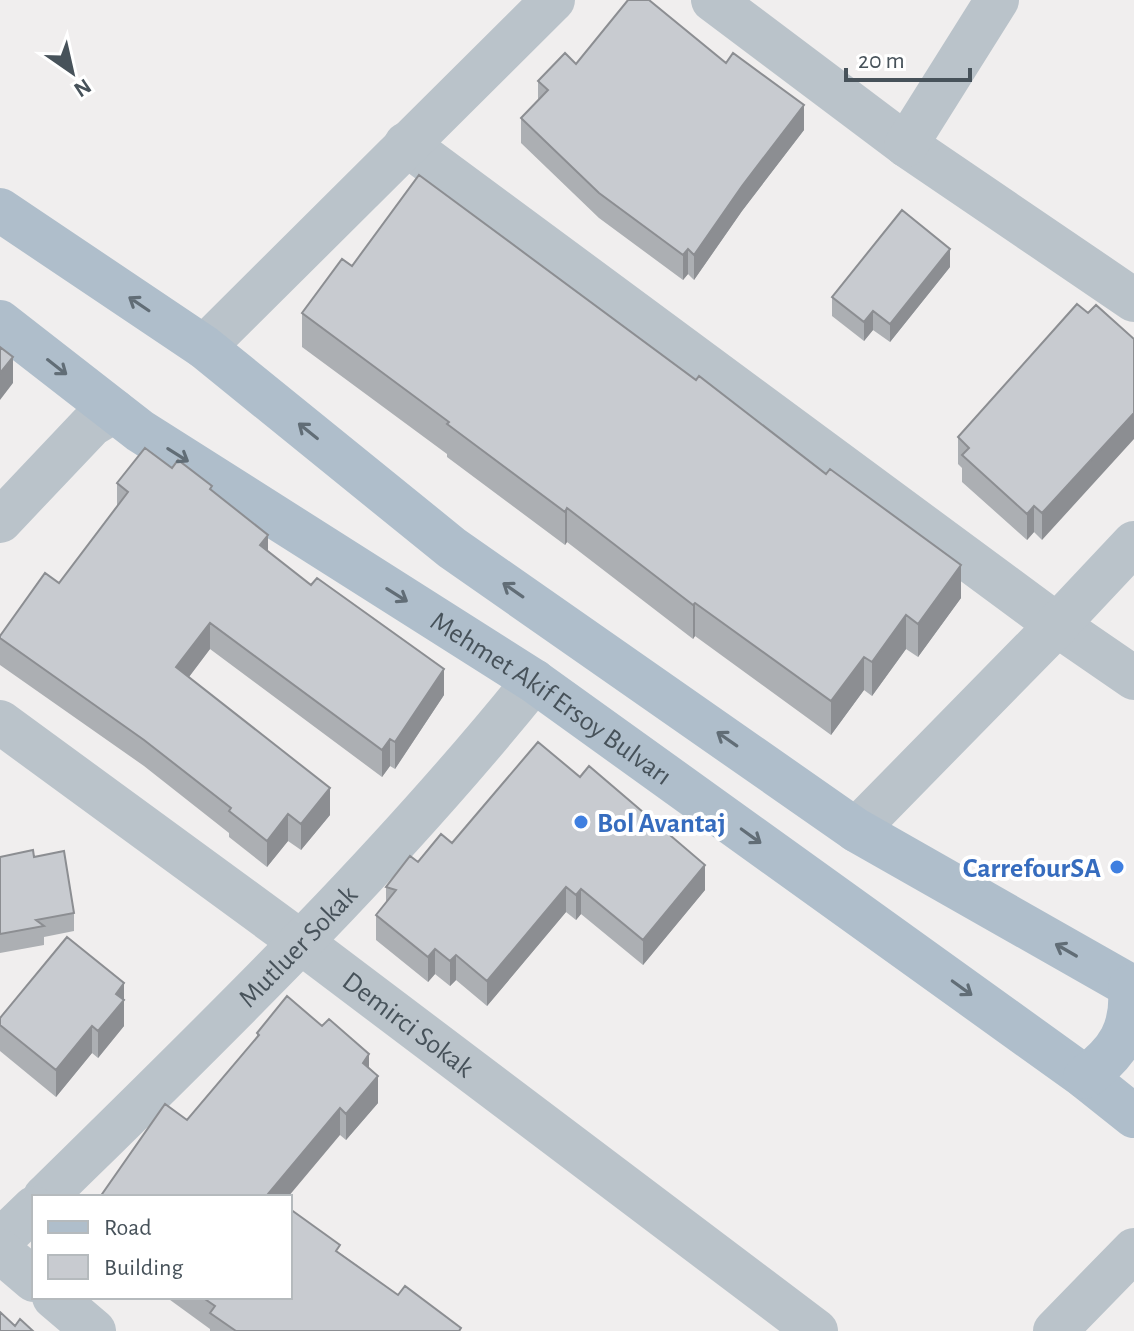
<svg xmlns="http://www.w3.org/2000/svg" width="1134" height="1331" viewBox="0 0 1134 1331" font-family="'Alegreya Sans',sans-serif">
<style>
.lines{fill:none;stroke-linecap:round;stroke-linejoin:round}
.minor{stroke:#bac3ca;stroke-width:44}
.primary{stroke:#afbecb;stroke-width:44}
.wall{fill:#acafb3}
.shaded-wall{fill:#8c8e92}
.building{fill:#c8cbd0;stroke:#8c8e92;stroke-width:2}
.oneway{stroke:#616d76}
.shop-dot{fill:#3f7fe0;stroke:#fff;stroke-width:3}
.labels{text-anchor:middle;stroke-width:8;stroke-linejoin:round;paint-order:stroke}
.street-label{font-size:28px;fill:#47525a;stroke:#fff}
.shop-label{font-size:28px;font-weight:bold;fill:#366cbe;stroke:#fff;text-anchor:start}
</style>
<rect width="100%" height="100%" fill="#f0eeee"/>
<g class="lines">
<g class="minor">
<path d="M713,0L906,145L1134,300"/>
<path d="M406,144L1057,625L1134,678"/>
<path d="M906,145L997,0"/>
<path d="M204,347L553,0"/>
<path d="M0,521L91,425L114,411"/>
<path id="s1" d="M0,722L302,943L816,1331"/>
<path d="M856,830L1057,625L1134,543"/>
<path id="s2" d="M45,1197C214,1031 385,866 534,681"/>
<path d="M0,1241L34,1208"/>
<path d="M0,1251L34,1280"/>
<path d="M54,1297L94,1331"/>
<path d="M1055,1331L1134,1250"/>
</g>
<g class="primary">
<path d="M0,210L204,347L452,548L856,830L1134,988"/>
<path id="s3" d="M0,322L140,431L534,681L1085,1077L1134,1116"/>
<path d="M1085,1077C1119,1052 1133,1029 1130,987"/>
</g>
</g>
<path class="wall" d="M576,64L804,130L742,211L694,280L688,274L683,280L599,218L521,143V118L538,100V81Z
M352,266L961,598L918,657L906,649L872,696L864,690L831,735L695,636L693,639L567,542L565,545L447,457V454L302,347V313Z
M950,267L890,342L873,330L864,341L832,316V297Z
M1077,304L1042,540L1034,532L1027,540L962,482V468L958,464V437Z
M172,468L212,491L268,551L444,695L395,769L390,766L382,777L210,649L189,677L330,815L301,850L288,841L267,867L229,837V833L144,766L0,665V636L59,583L117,506V483Z
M452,843L705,890L643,965L581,914L576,920L566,912L487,1006L456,980L450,986L435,974L428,982L376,940V915L386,903V887L418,862Z
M0,857H34L74,913V931L44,937V945L0,953Z
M124,1010V1026L98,1058L92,1053L56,1097L0,1051V1018Z
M257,1033L369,1069L378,1103L346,1140L340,1135L187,1120L257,1038Z
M340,1253L398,1295L461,1331H210V1329L166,1297H290Z"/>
<path class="shaded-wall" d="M804,105V130L742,211L694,280V255L742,186Z
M688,249V274L683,280V255Z
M950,249V267L890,342V324Z
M873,311V330L864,341V322Z
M13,357V383L0,400V373Z
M1134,413V439L1042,540V513Z
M1034,506V532L1027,540V514Z
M567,508V542L565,545V512Z
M268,535V561L260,545Z
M961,565V598L918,657V624Z
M695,603V636L693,639V605Z
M906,615V649L872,696V662Z
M210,623V649L176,694V667Z
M864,657V690L831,735V701Z
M444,669V695L395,769V742Z
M390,739V766L382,777V750Z
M330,788V815L301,850V824Z
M288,814V841L267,867V841Z
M705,865V890L643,965V940Z
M566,887V912L487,1006V981Z
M581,889V914L576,920V895Z
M435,949V974L428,982V957Z
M456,955V980L450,986V961Z
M124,983V1026L98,1058V1031L116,994Z
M92,1026V1053L56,1097V1070Z
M369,1054V1081L363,1063Z
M378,1076V1103L346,1140V1114Z
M340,1108V1135L288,1197H268V1194Z"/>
<path class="building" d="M628,0H649L726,63L733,53L804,105L742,186L694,255L688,249L683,255L599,193L521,118L548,90L538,81L565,53L576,64Z
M419,175L696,380L699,376L826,474L830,469L961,565L918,624L906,615L872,662L864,657L831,701L695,603L693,605L567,508L565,512L447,424L449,422L302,313L342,259L352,266Z
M902,210L950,249L890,324L873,311L864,322L832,297Z
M1077,304L1088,313L1096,305L1134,339V413L1042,513L1034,506L1027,514L962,455L969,448L958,437Z
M0,347L13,357L0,373Z
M145,448L172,468L178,460L212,486L210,489L268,535L260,545L311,585L317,578L444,669L395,742L390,739L382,750L210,623L176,667L330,788L301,824L288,814L267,841L229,811L231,808L144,740L0,638V636L45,573L59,583L128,492L117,483Z
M538,742L580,777L589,766L705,865L643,940L581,889L576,895L566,887L487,981L456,955L450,961L435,949L428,957L376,915L396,890L386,887L410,856L418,862L441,834L452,843Z
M33,850L34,857L64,851L74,913L36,920L44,926L0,934V857Z
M67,937L124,983L116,994L124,1000L98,1031L92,1026L56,1070L0,1025V1018Z
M287,996L322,1026L329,1019L369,1054L363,1063L378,1076L346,1114L340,1108L268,1194L273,1197H100L165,1104L187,1120L259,1035L257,1033Z
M290,1209L340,1245L336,1251L398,1295L405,1286L461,1328L459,1331H236L210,1313L215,1306L202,1297H290Z
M0,1312L15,1326L20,1319L33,1331H0Z"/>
<defs><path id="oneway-shaft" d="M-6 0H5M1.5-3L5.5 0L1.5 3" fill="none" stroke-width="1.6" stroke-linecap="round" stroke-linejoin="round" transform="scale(2)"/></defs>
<g class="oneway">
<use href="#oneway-shaft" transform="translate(139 304) rotate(-146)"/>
<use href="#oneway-shaft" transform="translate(57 367) rotate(38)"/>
<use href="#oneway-shaft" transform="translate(308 431) rotate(-141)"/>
<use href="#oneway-shaft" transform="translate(178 455) rotate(32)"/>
<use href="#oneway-shaft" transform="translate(513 590) rotate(-145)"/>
<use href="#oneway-shaft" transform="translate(397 595) rotate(32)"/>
<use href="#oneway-shaft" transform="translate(727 739) rotate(-145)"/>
<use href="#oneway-shaft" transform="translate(751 836) rotate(36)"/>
<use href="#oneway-shaft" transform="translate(1066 950) rotate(-150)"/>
<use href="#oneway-shaft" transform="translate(962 988) rotate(36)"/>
</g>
<g class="shop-dot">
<circle cx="581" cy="822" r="8"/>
<circle cx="1117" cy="867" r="8"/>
</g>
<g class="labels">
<g class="street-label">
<text dy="10" stroke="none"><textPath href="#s3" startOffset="668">Mehmet Akif Ersoy Bulvarı</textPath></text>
<text dy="10" stroke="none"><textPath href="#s2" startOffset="356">Mutluer Sokak</textPath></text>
<text dy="10" stroke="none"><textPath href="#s1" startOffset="508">Demirci Sokak</textPath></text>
</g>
<g class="shop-label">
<text x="597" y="832">Bol Avantaj</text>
<text x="1101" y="877" text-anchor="end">CarrefourSA</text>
</g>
</g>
<rect x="32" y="1195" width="260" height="104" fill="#ffffff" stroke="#b5babd" stroke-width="2"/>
<rect x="48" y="1221" width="40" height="12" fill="#afbecb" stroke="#b5babd" stroke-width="2"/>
<text x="104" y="1235" font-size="24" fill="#47525a">Road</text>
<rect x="48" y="1255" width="40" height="24" fill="#c8cbd0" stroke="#b5babd" stroke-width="2"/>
<text x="104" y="1275" font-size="24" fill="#47525a">Building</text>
<g transform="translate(72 72) rotate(146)" stroke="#ffffff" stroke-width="6" paint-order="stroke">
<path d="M0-6L14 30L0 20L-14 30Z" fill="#47525a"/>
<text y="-12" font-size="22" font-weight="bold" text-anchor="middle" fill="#47525a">N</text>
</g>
<path d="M846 68v12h124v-12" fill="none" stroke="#47525a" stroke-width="4"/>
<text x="858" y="68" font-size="24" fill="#47525a" stroke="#ffffff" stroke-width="6" paint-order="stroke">20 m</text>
</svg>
